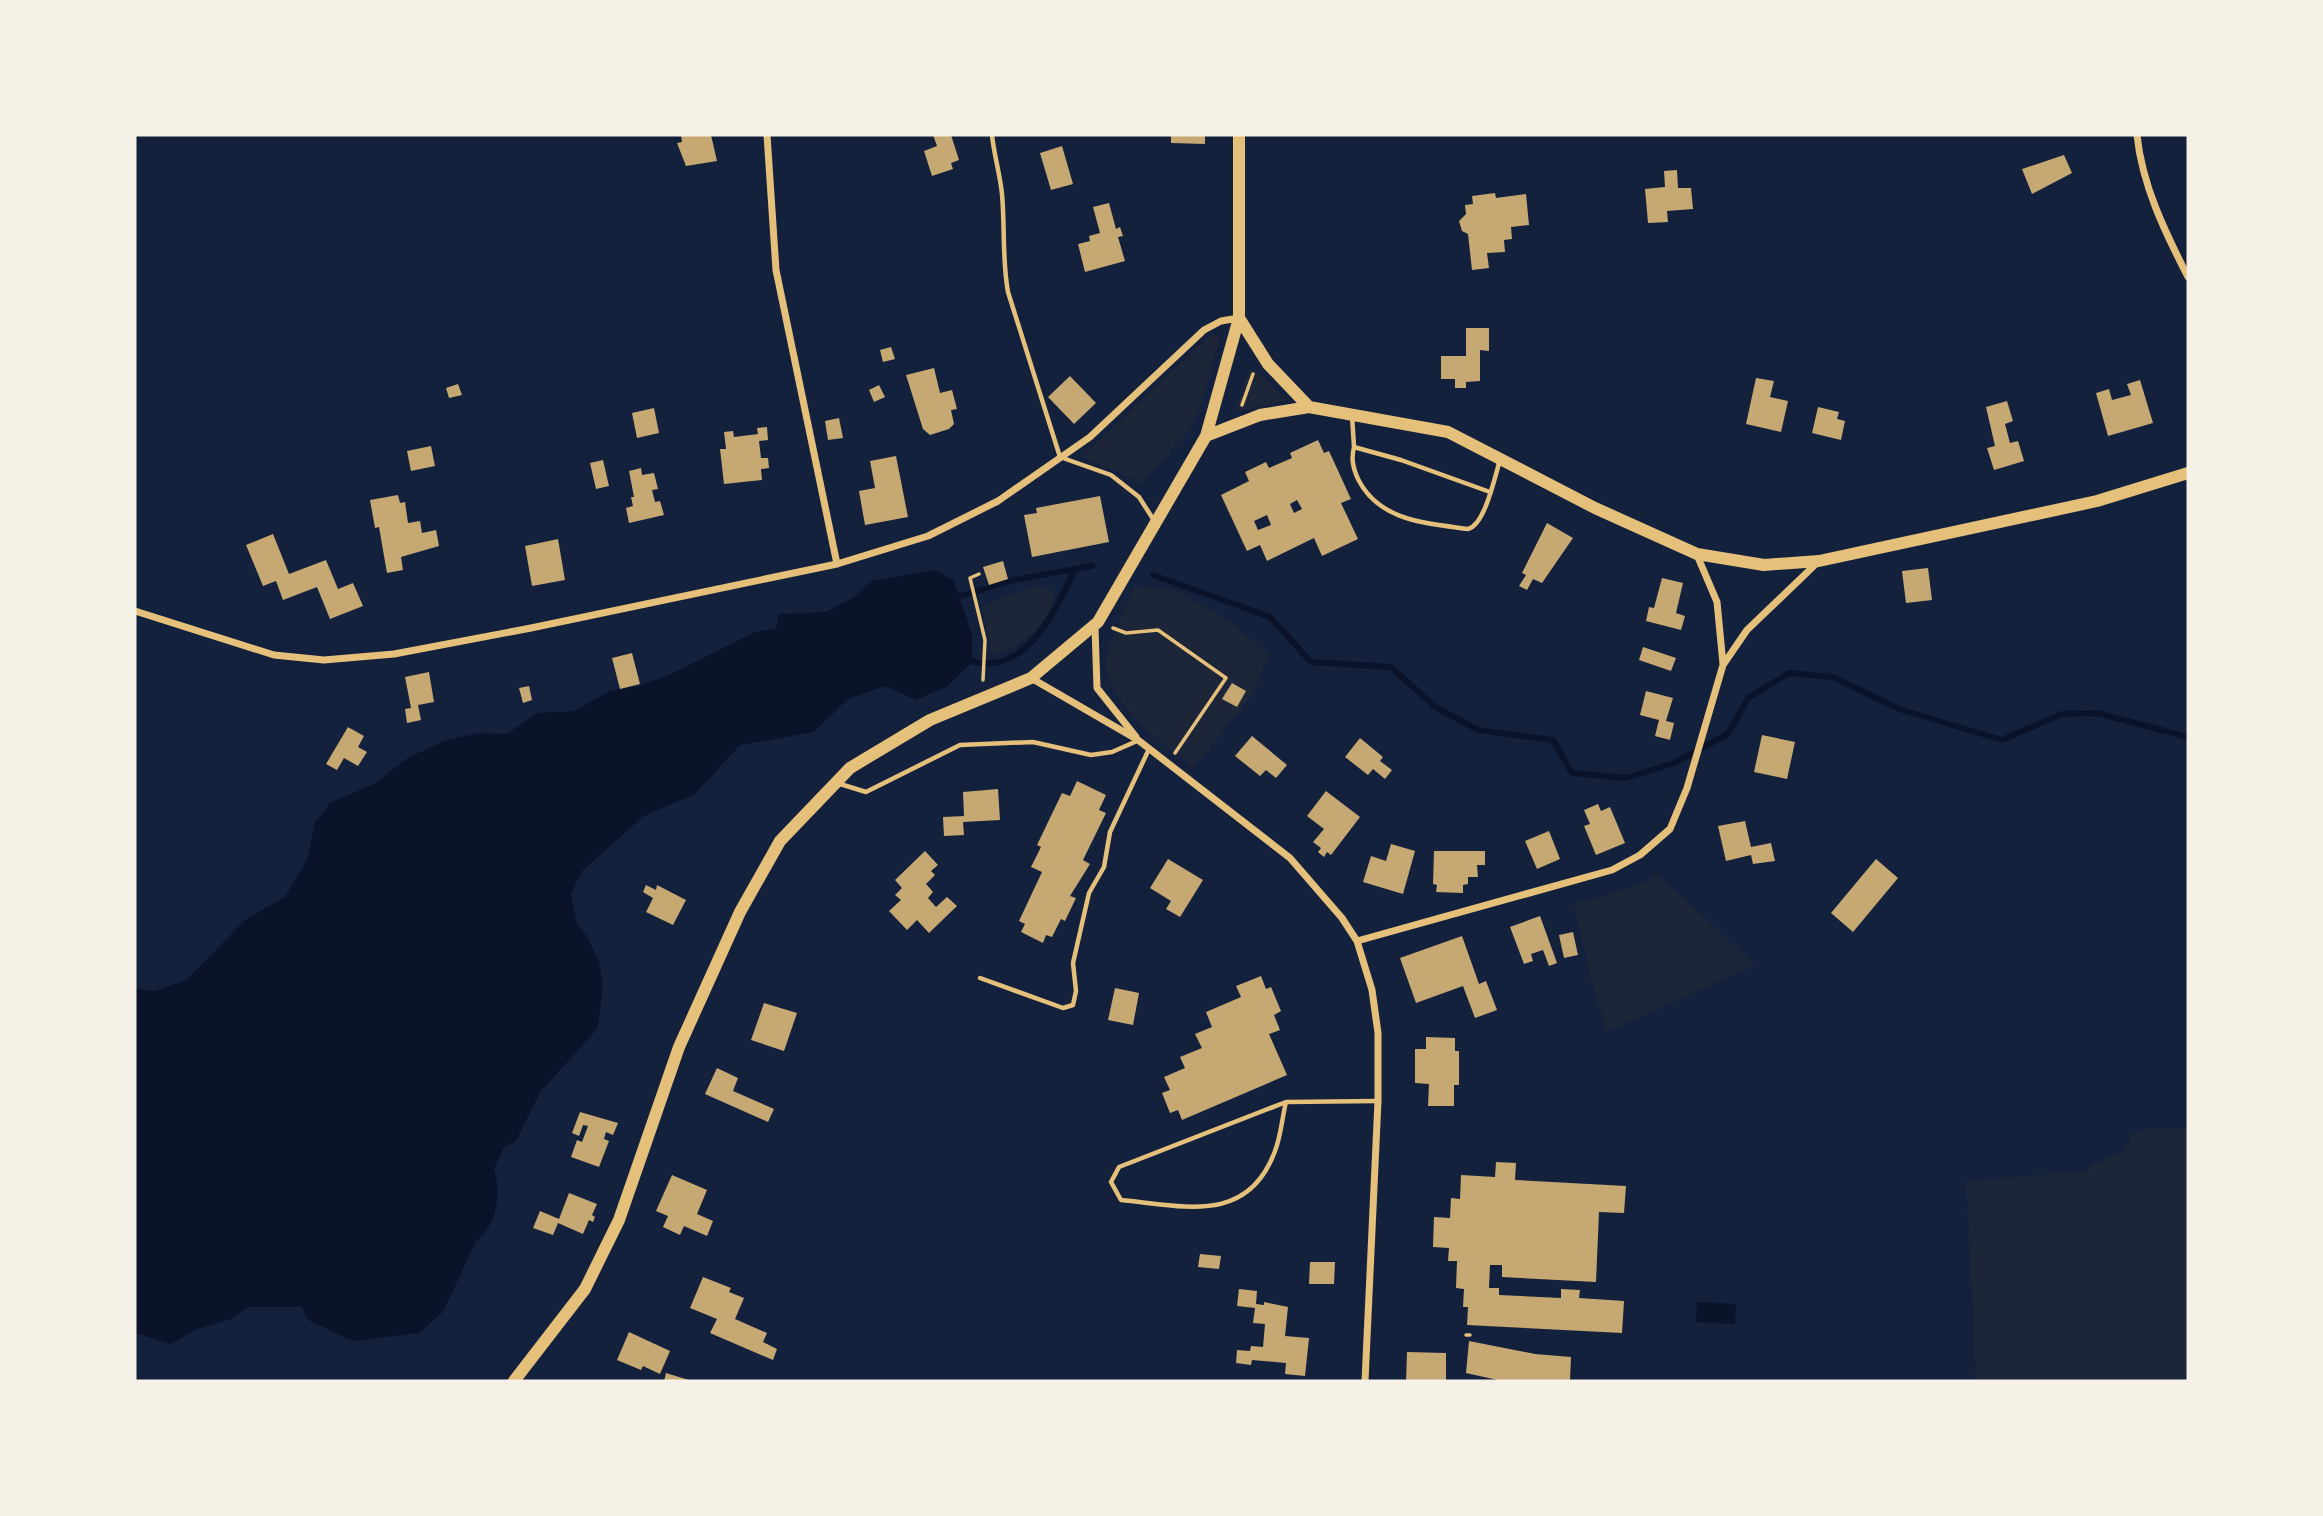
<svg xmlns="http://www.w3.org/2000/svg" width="2323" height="1516" viewBox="0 0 2323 1516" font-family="'PT Sans Narrow',sans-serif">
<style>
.green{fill:#1d2539}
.water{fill:#0b132b}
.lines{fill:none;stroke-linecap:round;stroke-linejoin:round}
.stream{stroke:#0b132b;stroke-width:6}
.building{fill:#c6a872;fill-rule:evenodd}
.path{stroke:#e5c07b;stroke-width:3.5}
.service{stroke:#e5c07b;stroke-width:4.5}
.minor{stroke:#e5c07b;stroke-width:7}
.secondary{stroke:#e5c07b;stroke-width:12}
</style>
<rect width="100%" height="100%" fill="#14213d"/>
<path class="green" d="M1217,335L1219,341L1194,424L1142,483L1082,457L1209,336Z
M1249,369L1259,374L1286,401L1235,412Z
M1034,586L1047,587L1054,593C1053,625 1019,646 992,656L982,606Z
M1134,587L1173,589L1231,622L1269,655L1252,695L1193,768C1167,746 1104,700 1106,663C1107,646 1128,604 1134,587Z
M1659,875L1755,965L1607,1032L1590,975L1574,904L1634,887Z
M2188,1128V1381H1976L1966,1181L2089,1171L2091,1165L2124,1152L2131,1135L2145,1129Z"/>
<path class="water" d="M935,570L954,581L972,634V662L948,686L916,700L885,686L848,699L814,732L740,745L695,794L644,816L582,871L571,894L577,923L588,938L599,962L603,984L598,1028L541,1091L516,1141L504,1147L494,1169C502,1192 497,1226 476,1241L443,1312L419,1333L353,1341L308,1320L302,1307H248L231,1319L195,1330L171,1344L135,1333V989L154,991L186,980L245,920L285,897L307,860L315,823L330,803L374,784L409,757L447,740L479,733L507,734L537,713L574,711L610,691L639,686L671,674L755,632L776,628L779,614L826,612L853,598L872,581Z
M1697,1302L1736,1304L1735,1324L1696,1322Z"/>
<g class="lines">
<path class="stream" d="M1153,575L1270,617L1311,662L1391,667L1434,706L1478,730L1553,740L1572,773L1626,778L1672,764L1728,734L1748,698L1789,673L1833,677L1899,709L2002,740L2062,714L2097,713L2188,737
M957,597L1014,580L1092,566
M965,659C1024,682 1056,610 1075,569"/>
</g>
<path class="building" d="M681,135H711L717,161L686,166L677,143L682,142Z
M933,135H951L959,160L951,163L953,169L932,176L924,151L937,146Z
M1171,135H1205V144L1171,143Z
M1062,146L1073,184L1051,190L1040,153Z
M2064,155L2072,173L2032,194L2022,169Z
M1677,170L1678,188H1691L1693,209L1667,211L1668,222L1648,223L1645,189L1665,187L1664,171Z
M1495,193L1496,198L1526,194L1529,225L1511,227L1512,239L1504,240L1505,252L1487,253L1489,268L1472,270L1468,234L1462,231L1459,221L1466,214L1465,205L1473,204L1472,196Z
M1109,203L1116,229L1120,227L1123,236L1118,237L1125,261L1085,272L1078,244L1090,241L1089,236L1100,233L1093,207Z
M1466,328H1489V351L1480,350V381L1466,382V388H1455V379H1441V356H1466Z
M891,347L895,359L883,362L880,350Z
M934,368L940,393L952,390L957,409L951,410L954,424L949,429L930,435L923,429L906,375Z
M1070,376L1096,403L1074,424L1048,397Z
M1756,378L1774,381L1770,397L1788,401L1781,432L1746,424Z
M2140,380L2153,423L2108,436L2096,393L2109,389L2112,400L2131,395L2127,384Z
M458,384L462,395L449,398L446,388Z
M879,385L885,397L874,402L869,390Z
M2007,401L2013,421L2005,424L2010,443L2018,441L2024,461L1994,470L1987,448L1995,446L1986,407Z
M1818,407L1839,412L1837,419L1845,421L1841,440L1812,433Z
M654,408L659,433L637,438L632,413Z
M839,418L843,438L828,440L825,421Z
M767,427L768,440L759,441L761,458H768L769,468L761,469L762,480L724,484L720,449H726L724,432L733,431L734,437L758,434L757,428Z
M1318,440L1324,453L1329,451L1351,499L1341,503L1358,539L1322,556L1314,538L1267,561L1260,545L1247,551L1221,495L1249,481L1245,472L1266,462L1269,468L1292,458L1290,453ZM1297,500L1302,509L1294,513L1290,504ZM1267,515L1271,525L1258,530L1254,521Z
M431,446L435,466L411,471L407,451Z
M896,456L908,517L865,525L859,491L875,488L870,461Z
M603,460L609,486L596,489L590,463Z
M641,468L642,475L654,473L658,489L652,490L655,502L660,501L664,515L629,523L626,508L633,506L631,497H634L629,471Z
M398,495L400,503L405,502L408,523L420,521L422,533L436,530L439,546L401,557L403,570L387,573L379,527L375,528L370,500Z
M1100,496L1109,542L1032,557L1024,515L1037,513L1036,508Z
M1547,523L1573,538L1542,583L1533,579L1527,590L1519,586L1526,575L1522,573Z
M273,534L289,574L326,560L338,589L353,583L363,606L330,619L317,587L283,600L276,581L263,586L246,545Z
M558,539L565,580L532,586L525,546Z
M1003,561L1008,579L989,585L983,567Z
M1928,568L1932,600L1906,603L1902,571Z
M1662,578L1683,583L1676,613L1685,616L1681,630L1646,621L1649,607L1654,608Z
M1643,647L1676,658L1671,671L1639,660Z
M632,653L640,684L620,689L612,658Z
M429,672L434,702L418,705L421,720L407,723L405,709L411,708L405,677Z
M1232,683L1246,691L1237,707L1222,699Z
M529,686L532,700L523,703L519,688Z
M1646,691L1673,698L1666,721L1674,723L1670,740L1655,736L1659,720L1640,715Z
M348,727L364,736L358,747L367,752L358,766L344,758L337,770L326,764Z
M1762,735L1795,742L1787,779L1754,772Z
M1252,736L1287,765L1276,778L1266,770L1260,776L1235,756Z
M1360,738L1383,757L1380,761L1392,770L1385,779L1373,769L1368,775L1345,757Z
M1077,781L1106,795L1099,810L1106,813L1083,860L1090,864L1070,896L1076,898L1065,921L1061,919L1052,937L1046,935L1043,943L1021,932L1025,924L1019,921L1042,872L1031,867L1041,847L1037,845L1062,793L1070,796Z
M998,789L1000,820L963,822L964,835L944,836L943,817L964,816L963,792Z
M1326,791L1360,817L1331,855L1327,852L1324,857L1318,852L1321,848L1313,842L1324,829L1307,816Z
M1598,804L1601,811L1610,807L1625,843L1596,855L1584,826L1590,824L1584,810Z
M1745,821L1751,847L1771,843L1775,861L1753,864L1751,855L1726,861L1718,826Z
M1549,831L1560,859L1537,869L1525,841Z
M1391,844L1415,851L1403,894L1363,882L1371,856L1386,861Z
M925,851L938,865L931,871L935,875L926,884L933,892L928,898L936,907L947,897L957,906L929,933L917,920L907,930L889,911L901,900L895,895L902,888L895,880Z
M1434,851H1485V865H1477L1478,877H1468V884L1463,885V893L1436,892L1437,885L1433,884Z
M1168,859L1203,880L1180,917L1166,909L1171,901L1150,888Z
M1876,859L1898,878L1853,932L1831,913Z
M646,885L656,890L657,885L686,900L673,925L646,912L653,898L643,892Z
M1540,916L1557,963L1549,966L1543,950L1531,954L1533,961L1524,964L1510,927Z
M1573,932L1578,955L1564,958L1559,935Z
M1462,936L1479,984L1486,981L1497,1010L1475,1018L1463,986L1416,1003L1400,958Z
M1261,976L1266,989L1271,987L1281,1011L1274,1015L1280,1030L1269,1034L1287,1075L1182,1120L1178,1110L1170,1113L1162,1093L1170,1090L1164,1077L1185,1068L1180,1057L1202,1048L1195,1034L1212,1027L1206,1012L1241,997L1236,986Z
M1115,988L1139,993L1133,1025L1108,1020Z
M764,1003L797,1013L784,1051L751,1040Z
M1426,1037L1455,1038V1051H1459V1085H1454V1106H1428L1429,1084L1415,1083V1049H1426Z
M717,1068L738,1078L733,1091L774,1109L768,1122L705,1094Z
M580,1112L618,1123L613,1135L606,1132L604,1139L609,1141L599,1167L571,1157L577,1140L582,1142L588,1126L583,1125L579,1136L572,1133Z
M1496,1162L1516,1163L1515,1180L1626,1186L1624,1213L1599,1212L1596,1282L1502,1277V1265H1490L1489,1288H1499V1295L1561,1298V1289L1580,1290L1579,1298L1624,1301L1622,1333L1467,1325L1468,1307H1463L1464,1289L1456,1288L1457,1261H1448L1449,1248L1433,1247L1434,1217L1450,1218L1451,1198L1460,1199L1461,1175L1495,1177Z
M672,1175L707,1190L697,1214L713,1221L707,1236L684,1226L680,1235L663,1227L668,1216L656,1211Z
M569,1193L597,1204L592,1215L595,1217L593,1222L589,1220L583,1234L558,1223L553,1235L533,1228L540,1211L559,1219Z
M1200,1254L1221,1256L1219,1269L1198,1267Z
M1310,1262H1335L1334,1284H1309Z
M703,1277L731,1288L729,1292L744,1298L735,1319L767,1333L763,1342L777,1349L773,1360L710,1333L717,1319L690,1308Z
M1239,1289L1257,1291L1256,1304L1264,1305V1302L1288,1307L1285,1336L1309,1338L1305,1376L1285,1374L1286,1363L1252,1360L1251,1365L1236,1363L1237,1350L1250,1351L1251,1346L1263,1347L1265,1324L1253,1323L1255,1308L1237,1306Z
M629,1332L670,1351L660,1374L643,1366L641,1370L617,1360Z
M1469,1341L1535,1354L1571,1357L1570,1381H1502L1466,1373Z
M1407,1352L1446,1353V1381H1406Z
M666,1373L692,1381H664Z"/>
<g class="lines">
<path class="path" d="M1242,405L1253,374
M979,574L970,578L985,640L983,680
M1113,628L1126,633L1158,630L1226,678L1175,753
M1466,1335H1470"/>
<path class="service" d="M992,135C994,155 1000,174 1002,194C1005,227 1002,260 1008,292L1060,457L1111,475L1139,497L1155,522
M1352,415L1354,447
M1490,492L1401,460L1354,447C1351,459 1353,468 1358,479C1379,521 1425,523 1468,529C1485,525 1495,476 1500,460
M837,783L866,792L960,745L1033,742L1091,755L1112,752L1137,741
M980,978L1063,1008L1073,1005L1076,991L1073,963L1089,893L1104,867L1110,832L1149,749
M1286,1102C1282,1118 1281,1136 1275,1151C1248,1225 1184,1206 1121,1200L1111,1182L1119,1167L1286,1102L1378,1101"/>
<path class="minor" d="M767,135L776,270L837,564
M2137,135C2142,185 2165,232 2188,277
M1697,555L1717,602L1723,664
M135,611L274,655L324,660L394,654L531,628L837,564L928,536L998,501L1090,437L1204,330L1221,321L1239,318
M1095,628L1097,688L1136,737
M1031,678L1138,740L1290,858L1342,918L1357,941L1372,990L1378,1033V1101L1365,1381
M1357,941L1612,870L1640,855L1670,829L1687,788L1723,665L1747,630L1819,561"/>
<path class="secondary" d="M1239,318L1268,364L1309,407
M1206,436L1260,415L1309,407L1448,432L1595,508L1697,554L1764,565L1819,561L2097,501L2188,473
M514,1381L585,1289L619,1220L679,1047L740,912L780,841L850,768L930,720L1031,678L1098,622L1206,436L1239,318V135"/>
</g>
<rect width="2323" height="1516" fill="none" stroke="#f6f1e7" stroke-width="273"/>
</svg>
